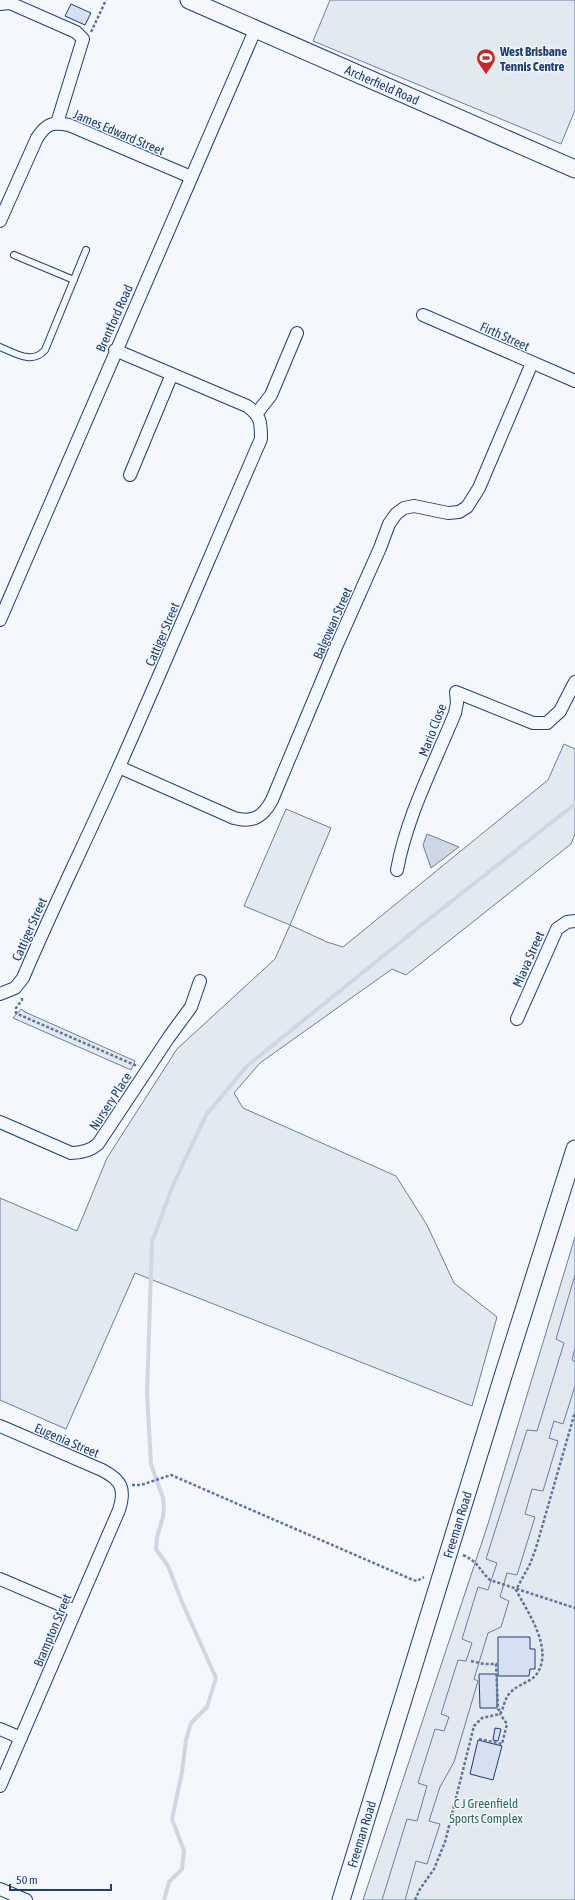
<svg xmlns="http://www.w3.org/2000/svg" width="575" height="1900" viewBox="0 0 575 1900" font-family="'Asap Condensed',sans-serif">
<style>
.green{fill:#e3e9f0;stroke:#687fa3}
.parking{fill:#e3e8f0;stroke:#687fa3}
.water{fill:#cfd7e4;stroke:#687fa3}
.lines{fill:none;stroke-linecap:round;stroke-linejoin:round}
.stream{stroke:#cfd7e4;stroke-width:4}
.building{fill:#d5e0f0;stroke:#1d3f73}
.lane-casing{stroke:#1d3f73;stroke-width:8}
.street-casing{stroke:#1d3f73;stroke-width:14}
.secondary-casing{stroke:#1d3f73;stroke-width:19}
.path{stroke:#5e769c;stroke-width:2.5;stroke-dasharray:3 2;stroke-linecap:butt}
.lane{stroke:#f4f7fb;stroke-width:6}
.street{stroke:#f4f7fb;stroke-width:12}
.secondary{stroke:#f4f7fb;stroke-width:17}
.labels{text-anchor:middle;stroke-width:3;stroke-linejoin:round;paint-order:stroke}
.poi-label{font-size:13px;font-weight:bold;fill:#1d3f73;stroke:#f4f7fb;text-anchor:start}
.street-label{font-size:13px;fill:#1d3f73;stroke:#f4f7fb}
.park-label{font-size:13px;fill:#2c6c60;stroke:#f4f7fb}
</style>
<rect width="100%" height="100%" fill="#f4f7fb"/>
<path class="green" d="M330,0H575V110L561,144L313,41Z
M564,744L575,749V834L571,844L406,975L392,969L260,1063L234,1093L243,1108L396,1176L427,1225L454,1283L497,1317L472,1406L135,1273L66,1429L0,1400V1198L77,1231L107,1158L177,1049L275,959L290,925L244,906L286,809L331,828L290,925L327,942L343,947L548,780Z
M21,1009L25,1012L135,1061L131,1070L13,1018Z
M575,1237V1900H363L487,1527Z"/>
<path class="parking" d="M575,1275V1348L572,1360L575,1362V1386L563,1424L554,1421L549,1438L558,1441L543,1491L532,1489L525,1514L535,1517L517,1575L507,1573L500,1597L509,1601L501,1627L488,1633L474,1679L478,1681L454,1762L440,1787L429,1821L440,1824L427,1864L416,1861L405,1900H382L407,1819L417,1821L427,1786L418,1783L435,1729L444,1731L449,1717L441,1714L458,1660L466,1661L472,1643L462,1639L478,1587L488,1590L497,1563L486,1559L527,1430L537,1431L564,1343L556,1339Z"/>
<path class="water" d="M427,834L459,847L431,868L423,845Z"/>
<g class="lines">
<path class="stream" d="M164,1900L169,1882L182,1869L184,1851L172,1819L182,1772L186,1740L191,1723L207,1707L216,1678L182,1602L168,1566L156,1549L157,1537L163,1517L164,1507L163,1498L151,1464L147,1393L152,1242L173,1185L206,1115L247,1066L424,923L575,804"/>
</g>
<path class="building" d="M71,4L91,13L85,25L65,16Z
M498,1637H530V1649H535V1669H530L529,1676H498Z
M479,1674H497V1708H480Z
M495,1728L501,1729L498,1741L493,1740Z
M478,1740L502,1746L493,1780L470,1774Z"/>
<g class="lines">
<g class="lane-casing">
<path id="lane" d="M14,255L74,280
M0,347C15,353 32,365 45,350L86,250"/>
</g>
<g class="street-casing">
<path id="street" d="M0,4L10,3L76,32L83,39L57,123
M0,221L37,138C47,123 52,122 69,125L191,177
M423,315L575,381
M257,413L271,395L297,333
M130,475L172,374
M0,620L256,28
M119,767L234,818C253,823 263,817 272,800L336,647L380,548L389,524L396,514L404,508L414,506L448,513L459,512L467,507L479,488L532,363
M397,870C407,815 434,765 455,713L457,703L456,692L533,723H547L560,711L575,682
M0,994L15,988L23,978C53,907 87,839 118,769C167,659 213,549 261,439C261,422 261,416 247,406L115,350
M517,1019L557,929L567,922L575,921
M0,1122L71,1153C82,1153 90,1151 98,1144L169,1037L191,1007L200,981
M0,1426L102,1470C121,1480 126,1488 119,1510L0,1786
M0,1579L75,1611
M0,1729L21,1738
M0,1889L26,1900"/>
</g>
<g class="secondary-casing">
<g id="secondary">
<path id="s1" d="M189,0L575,169"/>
<path id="s2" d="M341,1900L504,1373L575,1149"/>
</g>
</g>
<path class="path" d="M91,32L106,0
M22,998V1000L16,1008V1013L20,1015L137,1066
M132,1485H141L171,1475L413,1580L417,1581L424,1577
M463,1555C480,1563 478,1569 490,1580L575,1608
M471,1661L484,1664H496L498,1709L501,1712
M479,1739L502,1744L507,1724L500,1714
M415,1900L420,1889L434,1869L445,1842L474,1726L482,1718L500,1714C504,1708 504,1700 509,1694C516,1685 529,1683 536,1675C555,1650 527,1611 516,1590L530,1564L536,1548L575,1412"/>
<use href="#lane" class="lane"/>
<use href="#street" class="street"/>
<use href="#secondary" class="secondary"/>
</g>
<defs>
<g id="stadium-pin" transform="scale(1)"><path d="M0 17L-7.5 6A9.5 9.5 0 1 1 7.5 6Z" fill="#c62828" stroke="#f4f7fb"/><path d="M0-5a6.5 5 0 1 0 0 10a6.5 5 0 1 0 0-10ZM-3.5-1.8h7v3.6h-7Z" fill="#fff"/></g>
</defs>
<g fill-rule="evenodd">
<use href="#stadium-pin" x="486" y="58"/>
</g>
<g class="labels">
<g class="poi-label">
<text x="500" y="56">West Brisbane<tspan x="500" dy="15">Tennis Centre</tspan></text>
</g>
<g class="street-label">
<text dy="5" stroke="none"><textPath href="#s1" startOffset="211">Archerfield Road</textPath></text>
<text transform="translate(119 132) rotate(23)" y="5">James Edward Street</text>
<text transform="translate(114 318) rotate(-66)" y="5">Brentford Road</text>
<text transform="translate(505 336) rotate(24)" y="5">Firth Street</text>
<text transform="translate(332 623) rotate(-66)" y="5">Balgowan Street</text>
<text transform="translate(162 634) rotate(-67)" y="5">Cattiger Street</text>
<text transform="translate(432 730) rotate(-69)" y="5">Mario Close</text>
<text transform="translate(29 929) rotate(-66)" y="5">Cattiger Street</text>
<text transform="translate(528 959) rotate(-66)" y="5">Miava Street</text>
<text transform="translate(110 1101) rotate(-57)" y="5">Nursery Place</text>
<text transform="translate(67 1440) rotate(23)" y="5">Eugenia Street</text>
<text dy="5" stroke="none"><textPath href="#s2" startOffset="393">Freeman Road</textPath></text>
<text transform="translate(52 1630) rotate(-67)" y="5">Brampton Street</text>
<text dy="5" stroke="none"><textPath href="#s2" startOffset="69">Freeman Road</textPath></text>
</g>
<g class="park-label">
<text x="486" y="1808">C J Greenfield<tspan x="486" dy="15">Sports Complex</tspan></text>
</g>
</g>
<path d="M10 1884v6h101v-6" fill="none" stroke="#1d3f73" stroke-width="2"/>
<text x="16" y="1884" font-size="12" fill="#1d3f73" stroke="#f4f7fb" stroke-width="3" paint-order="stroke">50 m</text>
</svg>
